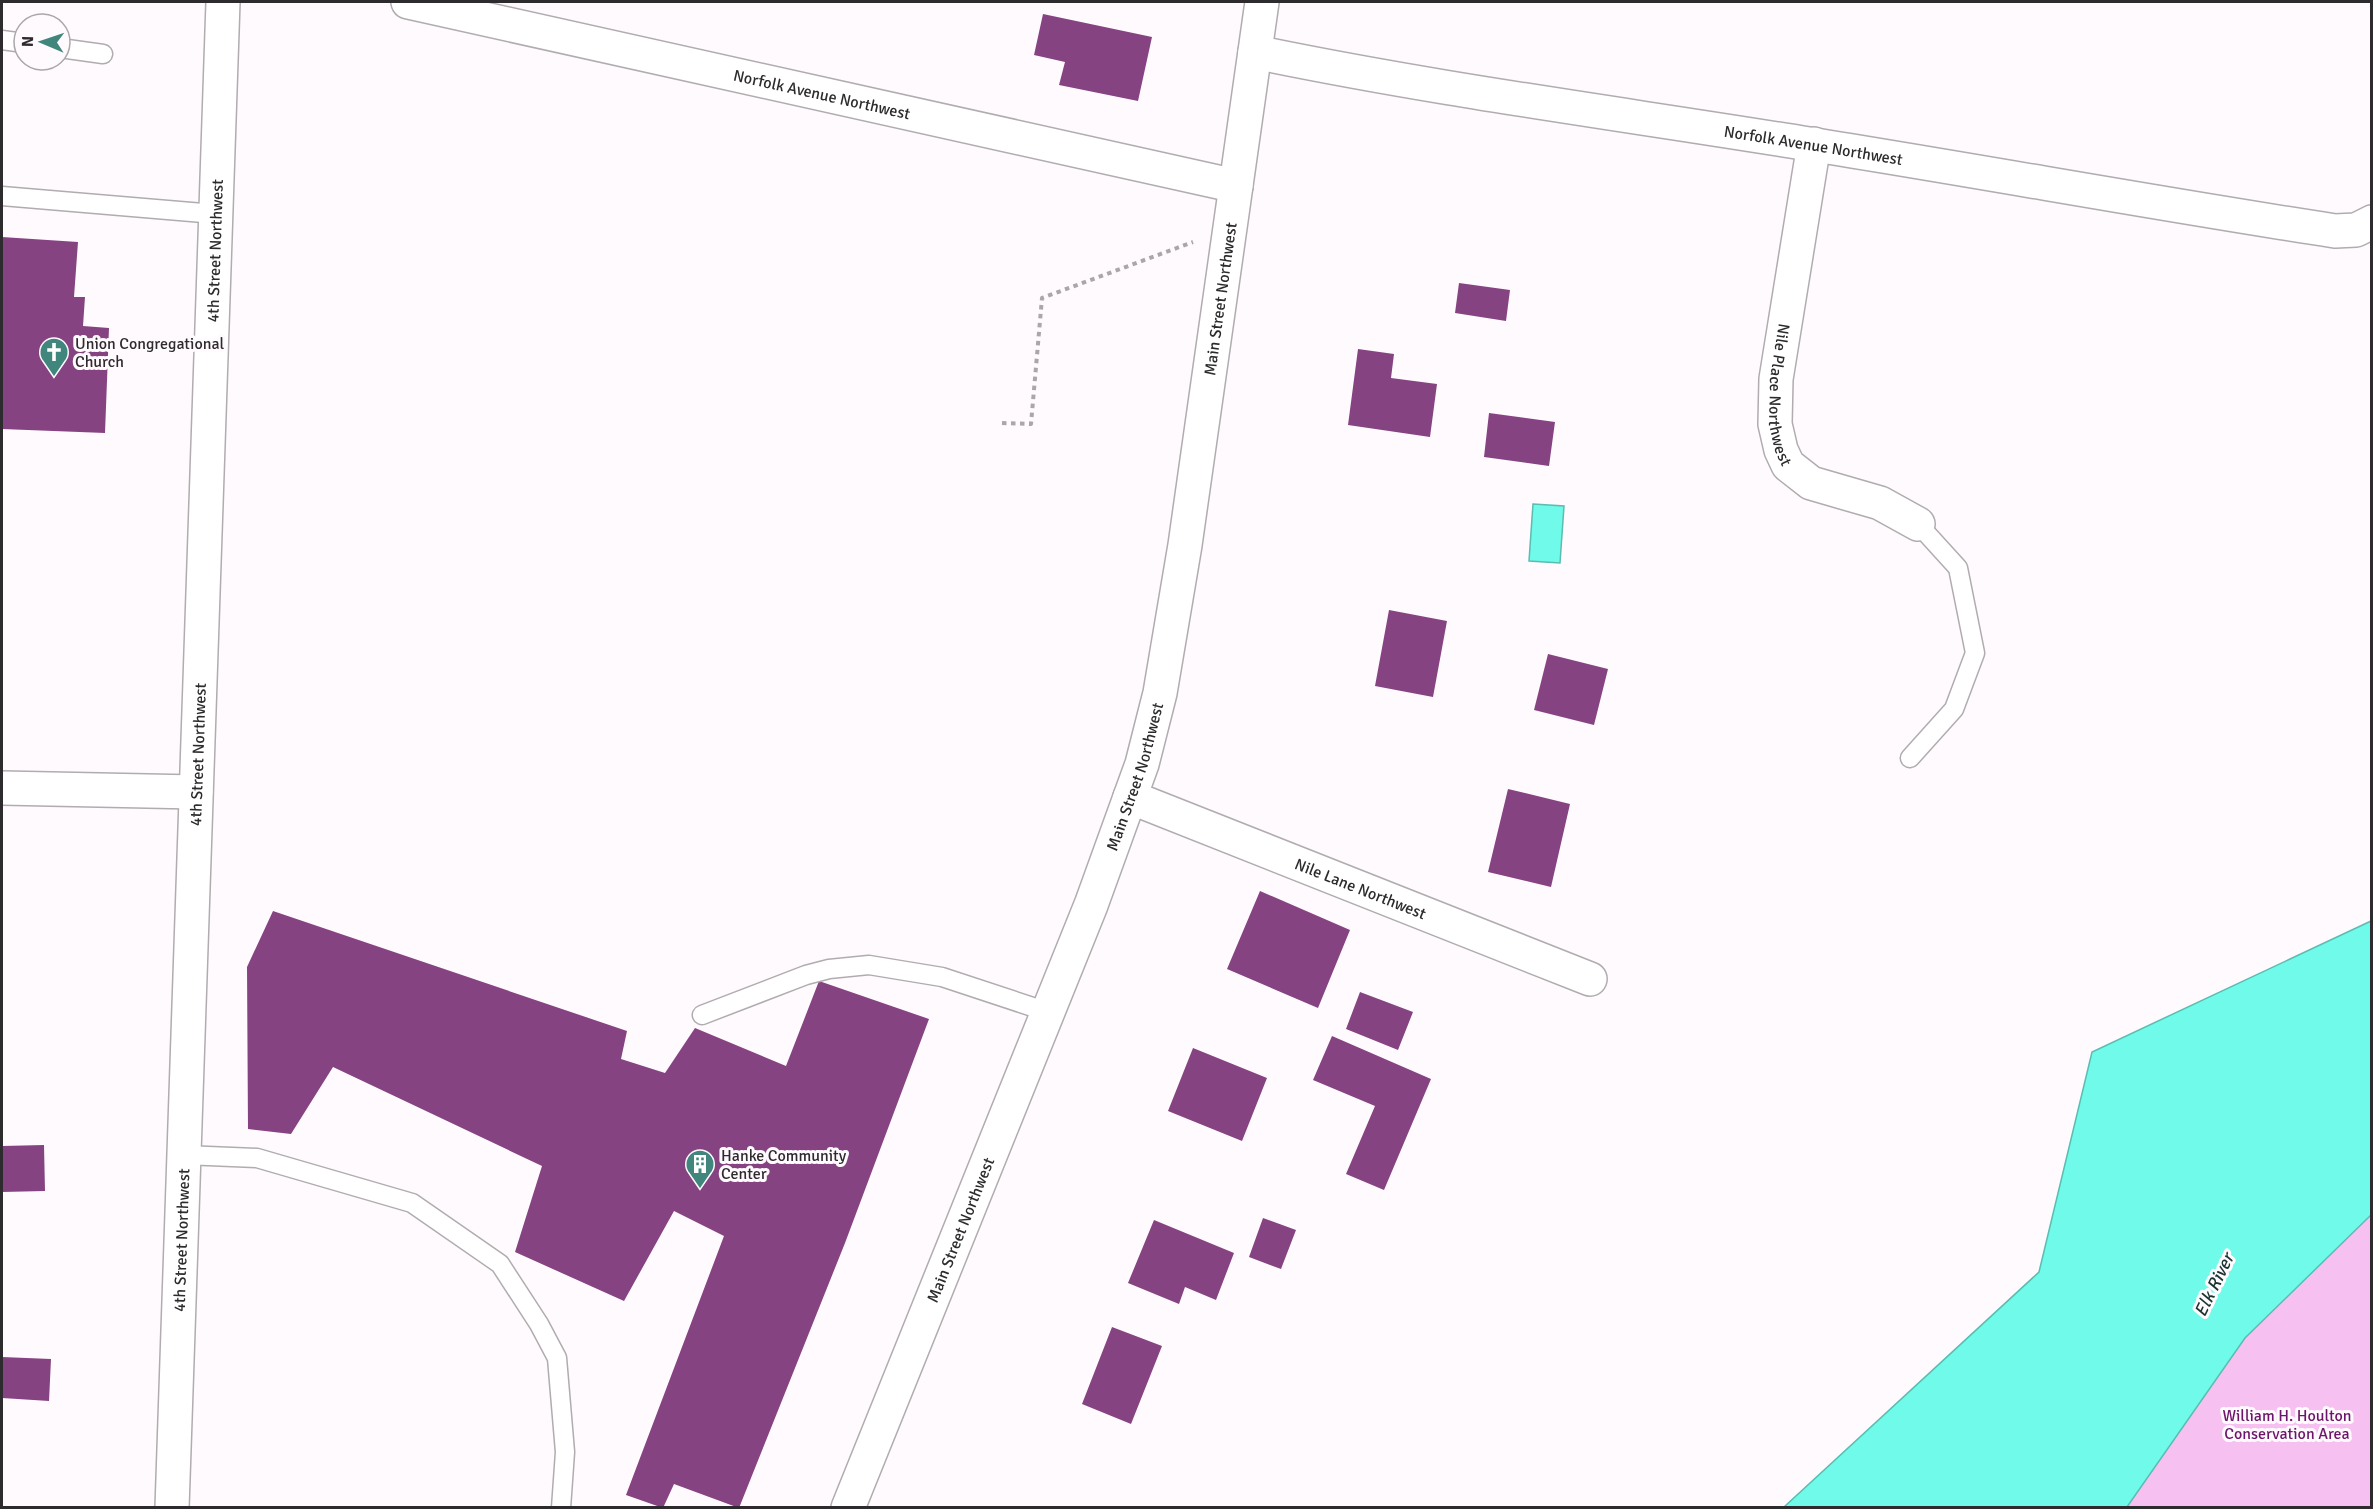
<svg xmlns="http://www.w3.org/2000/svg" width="2373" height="1509" viewBox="0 0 2373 1509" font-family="Signika,sans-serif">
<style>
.green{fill:#f6c1f1}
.water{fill:#6ffae9;stroke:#5bbcb1;stroke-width:1.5}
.building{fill:#864382}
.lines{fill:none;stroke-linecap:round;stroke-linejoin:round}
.lane-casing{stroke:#b0acb0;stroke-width:21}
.street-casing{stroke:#b0acb0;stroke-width:36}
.secondary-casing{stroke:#b0acb0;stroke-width:36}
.path{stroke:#aaa6a9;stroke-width:4;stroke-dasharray:4.5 4.5;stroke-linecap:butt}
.lane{stroke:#fff;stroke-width:18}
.street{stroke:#fff;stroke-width:33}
.secondary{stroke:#fff;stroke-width:33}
.labels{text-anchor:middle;stroke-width:6;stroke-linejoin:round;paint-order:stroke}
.street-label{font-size:16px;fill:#2d2b2d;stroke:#fffafe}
.poi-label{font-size:16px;fill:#2d2b2d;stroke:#fffafe;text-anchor:start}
.park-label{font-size:16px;fill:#6d156a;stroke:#fffafe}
.water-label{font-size:18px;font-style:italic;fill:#1c3430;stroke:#fffafe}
</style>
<rect width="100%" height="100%" fill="#fffafe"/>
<path class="green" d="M2371,1215V1507L2106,1508L2180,1431L2245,1338Z"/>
<path class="water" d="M1533,504L1564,506L1560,563L1529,561Z
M2371,921V1215L2245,1338L2127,1507H1784L2039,1272L2092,1052Z"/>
<path class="building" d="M1043,14L1152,37L1138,101L1059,85L1065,62L1034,55Z
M2,237L78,242L74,297H85L83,326L109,328L105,433L2,429Z
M1459,283L1510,290L1506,321L1455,313Z
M1358,349L1394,354L1391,378L1437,384L1430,437L1348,425Z
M1489,413L1555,422L1549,466L1484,457Z
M1389,610L1447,621L1433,697L1375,686Z
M1548,654L1608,669L1594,725L1534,710Z
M1508,789L1570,804L1551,887L1488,872Z
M1260,891L1350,930L1318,1008L1227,969Z
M273,911L627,1031L621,1059L665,1073L695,1028L786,1066L819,981L929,1019L845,1243L739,1508L674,1484L663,1508L626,1495L724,1236L674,1211L624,1301L515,1252L542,1166L333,1067L291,1134L248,1129L247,967Z
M1360,992L1413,1012L1398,1050L1346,1029Z
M1332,1036L1431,1079L1384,1190L1346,1174L1375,1106L1313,1080Z
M1193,1048L1267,1078L1242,1141L1168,1111Z
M44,1145L45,1191L2,1192V1146Z
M1263,1218L1296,1230L1281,1269L1249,1257Z
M1154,1220L1234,1253L1216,1300L1185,1287L1179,1304L1128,1283Z
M1112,1327L1162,1346L1131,1424L1082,1404Z
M2,1357L51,1359L49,1401L2,1398Z"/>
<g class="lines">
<g class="lane-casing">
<path id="lane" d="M2,40L24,43
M60,48L103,54
M2,196L215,214
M1910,758L1954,709L1975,653L1958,568L1918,524
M702,1015L806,975L829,969L869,965L942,977L1048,1012
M184,1155L257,1158L412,1203L500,1264L539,1324L557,1358L565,1452L561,1508"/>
</g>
<g class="street-casing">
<g id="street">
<path id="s1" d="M408,2L1236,186"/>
<path id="s2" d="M1255,52C1438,90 1624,114 1809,144C1985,172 2159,204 2335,231L2356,230L2372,222"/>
<path id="s3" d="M1814,144L1776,379L1775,424L1781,450L1788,465L1811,483L1880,503L1918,524"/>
<path d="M2,788L196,792"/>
<path id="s4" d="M1130,797L1590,979"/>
<path id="s5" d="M172,1508L223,2"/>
</g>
</g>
<g class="secondary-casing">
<g id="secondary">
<path id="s6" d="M848,1508L1091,905L1142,764L1160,693L1185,545L1262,2"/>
</g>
</g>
<path class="path" d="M1002,423L1031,424L1042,298L1193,242"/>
<use href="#lane" class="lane"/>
<use href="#street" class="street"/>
<use href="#secondary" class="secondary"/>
</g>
<defs>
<g id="church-pin" transform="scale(1.5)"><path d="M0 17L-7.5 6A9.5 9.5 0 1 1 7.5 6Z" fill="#40867d" stroke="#fffafe"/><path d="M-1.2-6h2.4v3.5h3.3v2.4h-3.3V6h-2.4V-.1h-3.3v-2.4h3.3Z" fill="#fff"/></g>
<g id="building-pin" transform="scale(1.5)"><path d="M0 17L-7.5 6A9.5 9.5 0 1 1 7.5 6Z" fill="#40867d" stroke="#fffafe"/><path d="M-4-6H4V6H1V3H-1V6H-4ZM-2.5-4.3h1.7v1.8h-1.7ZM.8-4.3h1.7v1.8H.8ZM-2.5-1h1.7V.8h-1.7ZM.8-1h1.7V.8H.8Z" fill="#fff"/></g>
</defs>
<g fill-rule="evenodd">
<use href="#church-pin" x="54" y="352"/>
<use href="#building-pin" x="700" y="1164"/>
</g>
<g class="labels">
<g class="street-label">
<text dy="6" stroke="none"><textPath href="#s1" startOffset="424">Norfolk Avenue Northwest</textPath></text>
<text dy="6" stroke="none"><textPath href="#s2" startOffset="566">Norfolk Avenue Northwest</textPath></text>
<text dy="6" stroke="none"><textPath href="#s5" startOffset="1258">4th Street Northwest</textPath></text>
<text dy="6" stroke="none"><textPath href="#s6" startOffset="1272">Main Street Northwest</textPath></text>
<text dy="6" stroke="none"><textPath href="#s3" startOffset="254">Nile Place Northwest</textPath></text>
<text dy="6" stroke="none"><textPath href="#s5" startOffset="754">4th Street Northwest</textPath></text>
<text dy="6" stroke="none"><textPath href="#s6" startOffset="786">Main Street Northwest</textPath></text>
<text dy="6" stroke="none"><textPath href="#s4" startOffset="248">Nile Lane Northwest</textPath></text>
<text dy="6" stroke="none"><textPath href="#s6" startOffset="300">Main Street Northwest</textPath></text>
<text dy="6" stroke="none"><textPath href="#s5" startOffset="268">4th Street Northwest</textPath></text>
</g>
<g class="poi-label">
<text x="75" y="349">Union Congregational<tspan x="75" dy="18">Church</tspan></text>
<text x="721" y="1161">Hanke Community<tspan x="721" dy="18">Center</tspan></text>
</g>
<g class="park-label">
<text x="2287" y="1421">William H. Houlton<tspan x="2287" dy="18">Conservation Area</tspan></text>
</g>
<g class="water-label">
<text transform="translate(2214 1285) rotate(-64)" y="6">Elk River</text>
</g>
</g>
<rect width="2373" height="1509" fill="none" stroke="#2d2b2d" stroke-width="6"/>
<g transform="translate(42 42) rotate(272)"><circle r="28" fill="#fffafe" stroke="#aba7aa" stroke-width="1.5"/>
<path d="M0-4.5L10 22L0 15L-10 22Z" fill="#40867d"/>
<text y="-9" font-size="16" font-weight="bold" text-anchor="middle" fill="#2d2b2d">N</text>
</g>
</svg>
